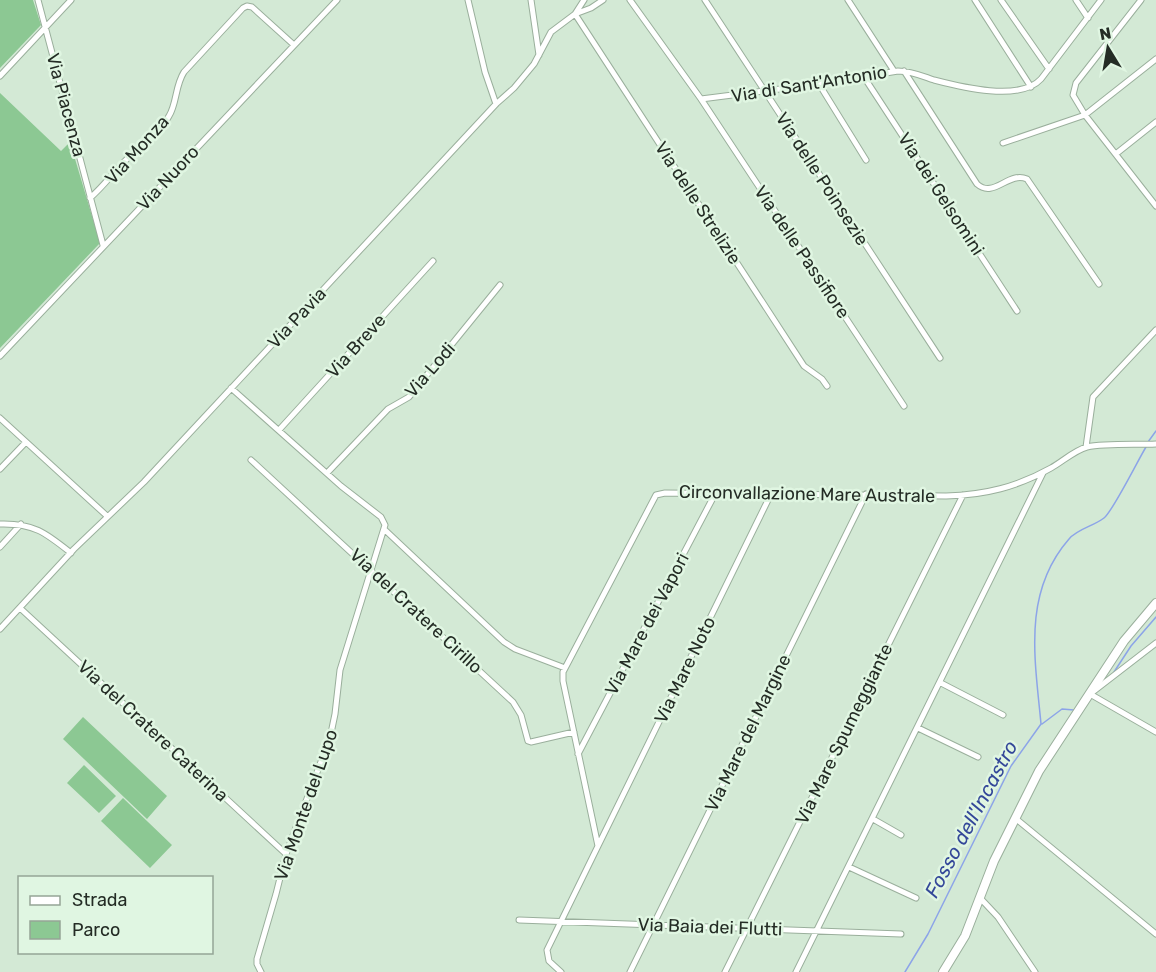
<svg xmlns="http://www.w3.org/2000/svg" width="1156" height="972" viewBox="0 0 1156 972" font-family="Rubik,sans-serif">
<style>
.green{fill:#8cc893}
.lines{fill:none;stroke-linecap:round;stroke-linejoin:round}
.stream{stroke:#8ca4e8;stroke-width:1.5}
.street-casing{stroke:#9aaf9c;stroke-width:7}
.secondary-casing{stroke:#9aaf9c;stroke-width:10}
.street{stroke:#fff;stroke-width:5}
.secondary{stroke:#fff;stroke-width:8}
.labels{text-anchor:middle;stroke-width:5;stroke-linejoin:round;paint-order:stroke}
.street-label{font-size:18px;fill:#242c25;stroke:#e0f6e2}
.water-label{font-size:20px;font-style:italic;fill:#344899;stroke:#e0f6e2}
</style>
<rect width="100%" height="100%" fill="#d3e9d5"/>
<path class="green" d="M0,0H33L41,25L0,68Z
M0,93L61,151L70,142L100,243L0,348Z
M83,717L167,796L147,819L63,739Z
M84,765L116,796L99,813L67,783Z
M123,798L172,845L150,868L101,821Z"/>
<g class="lines">
<path class="stream" d="M1148,442L1156,431
M1114,672L1131,646L1156,617
M1042,724L1062,709L1074,710
M905,972L928,934L1011,766L1041,724C1035,659 1022,593 1069,539C1077,529 1094,526 1104,518C1113,511 1138,460 1146,447"/>
<g class="street-casing">
<path id="street" d="M38,0L103,245
M468,0L485,72L496,104
M531,0L539,55
M630,0L701,99L819,84L898,71C911,71 922,76 934,80C961,87 1020,102 1041,79L1101,0
M705,0L940,358
M848,0L894,71
M975,0L1031,87
M1001,0L1049,69
M1076,0L1088,18
M1141,0L1076,83L1073,95L1085,115L1156,206
M575,14L804,366L822,379L827,386
M575,14L591,8L603,0
M904,71L977,184C994,199 1008,171 1027,179L1099,284
M0,76L71,0
M864,77L1017,311
M819,84L866,160
M701,99L904,406
M1003,143L1085,115L1156,59
M1117,153L1156,122
M90,198C105,185 115,170 129,157C142,144 160,132 169,116C177,103 175,86 184,72L243,8L247,6L252,7L294,45
M0,356L337,0
M231,388L341,486L381,517L385,525L340,670L335,714L330,738L286,854L276,894L257,959V964L261,972
M0,418L107,516
M279,430L433,261
M1086,447L1093,397L1156,330
M251,460L513,702L521,715L528,741L531,742L574,732
M0,469L26,442
M327,473L388,409L409,397L500,285
M0,524C34,523 46,533 71,553
M385,530L504,642L515,649L565,668
M0,547L21,524
M20,608L286,854
M0,629L74,549L144,482L496,104L514,88L534,64L551,32L575,14L584,0
M1156,643L1090,694L1156,732
M941,683L1003,715
M918,728L978,757
M578,754L715,494
M1015,818L1156,934
M873,819L901,835
M598,846L771,494
M849,867L916,898
M981,899L998,917L1035,972
M519,920L901,934
M561,972L549,961L547,950L598,846L563,681V672L656,495L665,493L946,496C985,495 1017,487 1051,468C1062,462 1075,450 1087,447C1105,443 1137,445 1156,444
M630,972L866,494
M725,972L963,495
M796,972L1043,473"/>
</g>
<g class="secondary-casing">
<path id="secondary" d="M943,972L965,936L994,861L1039,771L1124,641L1156,603"/>
</g>
<use href="#street" class="street"/>
<use href="#secondary" class="secondary"/>
</g>
<g class="labels">
<g class="street-label">
<text transform="translate(809 84) rotate(-9)" y="6">Via di Sant'Antonio</text>
<text transform="translate(66 105) rotate(75)" y="6">Via Piacenza</text>
<text transform="translate(137 150) rotate(-48)" y="6">Via Monza</text>
<text transform="translate(168 178) rotate(-47)" y="6">Via Nuoro</text>
<text transform="translate(822 179) rotate(57)" y="6">Via delle Poinsezie</text>
<text transform="translate(941 194) rotate(57)" y="6">Via dei Gelsomini</text>
<text transform="translate(698 203) rotate(57)" y="6">Via delle Strelizie</text>
<text transform="translate(802 252) rotate(56)" y="6">Via delle Passifiore</text>
<text transform="translate(297 318) rotate(-47)" y="6">Via Pavia</text>
<text transform="translate(356 346) rotate(-48)" y="6">Via Breve</text>
<text transform="translate(430 370) rotate(-49)" y="6">Via Lodi</text>
<text transform="translate(807 494) rotate(1)" y="6">Circonvallazione Mare Australe</text>
<text transform="translate(416 611) rotate(43)" y="6">Via del Cratere Cirillo</text>
<text transform="translate(647 624) rotate(-62)" y="6">Via Mare dei Vapori</text>
<text transform="translate(685 670) rotate(-64)" y="6">Via Mare Noto</text>
<text transform="translate(153 731) rotate(43)" y="6">Via del Cratere Caterina</text>
<text transform="translate(748 733) rotate(-64)" y="6">Via Mare del Margine</text>
<text transform="translate(844 734) rotate(-64)" y="6">Via Mare Spumeggiante</text>
<text transform="translate(306 805) rotate(-71)" y="6">Via Monte del Lupo</text>
<text transform="translate(710 927) rotate(2)" y="6">Via Baia dei Flutti</text>
</g>
<g class="water-label">
<text transform="translate(971 819) rotate(-62)" y="7">Fosso dell'Incastro</text>
</g>
</g>
<rect x="18" y="876" width="195" height="78" fill="#e0f6e2" stroke="#95a596" stroke-width="1.5"/>
<rect x="30" y="896" width="30" height="9" fill="#ffffff" stroke="#95a596" stroke-width="1.5"/>
<text x="72" y="906" font-size="18" fill="#242c25">Strada</text>
<rect x="30" y="921" width="30" height="18" fill="#8cc893" stroke="#95a596" stroke-width="1.5"/>
<text x="72" y="936" font-size="18" fill="#242c25">Parco</text>
<g transform="translate(1108 48) rotate(349)" stroke="#e0f6e2" stroke-width="4.5" paint-order="stroke">
<path d="M0-4.5L10 22L0 15L-10 22Z" fill="#242c25"/>
<text y="-9" font-size="16" font-weight="bold" text-anchor="middle" fill="#242c25">N</text>
</g>
</svg>
